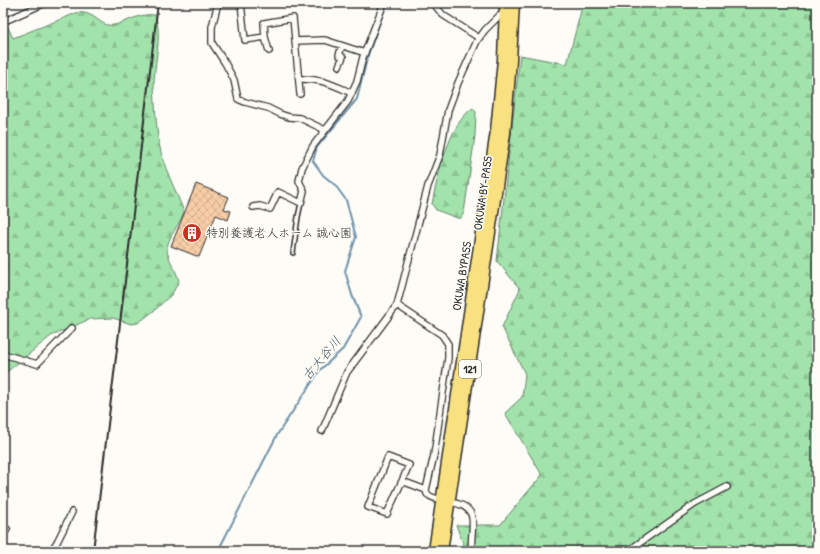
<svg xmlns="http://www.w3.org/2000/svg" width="820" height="554" viewBox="0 0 820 554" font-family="'Patrick Hand','Klee One',sans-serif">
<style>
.forest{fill:url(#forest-firs);stroke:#66866b}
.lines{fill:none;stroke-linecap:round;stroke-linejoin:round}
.stream{stroke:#6f92a9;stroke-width:2}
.building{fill:url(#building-cross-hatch);stroke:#2b2b2b}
.service-casing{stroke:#2b2b2b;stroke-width:6}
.minor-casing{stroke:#2b2b2b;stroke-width:8}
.trunk-casing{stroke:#2b2b2b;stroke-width:13}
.service{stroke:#fdfcf7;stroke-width:3}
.minor{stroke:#fdfcf7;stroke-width:5.5}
.trunk{stroke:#f9e181;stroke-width:10}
.rail{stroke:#2b2b2b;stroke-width:2}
.labels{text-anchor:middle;stroke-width:3;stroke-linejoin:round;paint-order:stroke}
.shield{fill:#fdfcf7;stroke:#6a6a68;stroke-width:1}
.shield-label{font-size:11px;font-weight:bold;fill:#2b2b2b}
.street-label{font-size:12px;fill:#2b2b2b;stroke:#fdfcf7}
.poi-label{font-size:12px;fill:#2b2b2b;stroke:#fdfcf7;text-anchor:start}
.water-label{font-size:13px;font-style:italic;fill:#4d5e6a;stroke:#fdfcf7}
</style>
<defs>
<pattern id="forest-firs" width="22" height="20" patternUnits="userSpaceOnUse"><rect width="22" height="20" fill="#a2e2ab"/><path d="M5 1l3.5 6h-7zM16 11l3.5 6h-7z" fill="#8cc293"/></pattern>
<pattern id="building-cross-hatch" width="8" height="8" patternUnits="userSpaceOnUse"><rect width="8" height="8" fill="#f7cda6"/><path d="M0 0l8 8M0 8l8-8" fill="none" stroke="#d4b08f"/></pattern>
</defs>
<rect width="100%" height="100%" fill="#fdfcf7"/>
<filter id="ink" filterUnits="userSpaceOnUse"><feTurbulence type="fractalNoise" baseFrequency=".025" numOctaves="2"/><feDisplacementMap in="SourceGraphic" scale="8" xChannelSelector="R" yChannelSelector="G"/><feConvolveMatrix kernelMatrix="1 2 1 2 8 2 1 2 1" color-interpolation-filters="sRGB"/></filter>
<g filter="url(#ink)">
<path class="forest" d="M583,3H817V551H466L456,525H500L542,475L505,413L522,397L525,374L502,327L520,289L497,261L520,55L567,64Z
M79,12C82,13 86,13 88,14C95,16 100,23 107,25C120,28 136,12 155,15C163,36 154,62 154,85C155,102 156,127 159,143C163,167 176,190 184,212C181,222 167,239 167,249C167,258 177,271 179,281L172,294L155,310L138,323L131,324L113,318L90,319L51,336L3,375V17L13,38Z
M473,108L476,112L475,136L464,213L460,219L436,210L432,204C437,178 449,123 473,108Z"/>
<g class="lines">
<path class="stream" d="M218,551L277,435L320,370L343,349L361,317L352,295L345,271L356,237L346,200L335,185L323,175L313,161L317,147L357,99L368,55L387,3"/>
</g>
<path class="building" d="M196,184L229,197L224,209L231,211L228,220L216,215L199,257L171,246Z"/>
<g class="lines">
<g class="service-casing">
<path id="service" d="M293,253L298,217L301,203"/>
</g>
<g class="minor-casing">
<path id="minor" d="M218,3L212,27V43L225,63L234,80L238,99L245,102L268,108L280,114L289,117L300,118L325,130
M241,3L245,40L265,37
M433,3L443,15L479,38
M7,20L45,3
M295,41L325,40L365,53
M269,51L265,37L264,23L293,18L300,94
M339,66L343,57L339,55L342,46
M299,79C320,78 333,85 352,93
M253,207L260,206L270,209L278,192L301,203L304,191L299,181L302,168L313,146L348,101L357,81L363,57L384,3
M397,305L442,335L448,344V358L434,455L426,490L427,494C437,504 468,498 472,517C474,528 470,540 472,551
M3,354L37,364L72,328
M322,431L347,372L397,305L428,186L440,155L448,110L458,83L477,41L485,30L499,16L506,13
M3,466V469
M402,481L387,514L368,507L388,457L409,465L402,481L426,490
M3,536L7,529
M51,551L57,542L72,512
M628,551L695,504L727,487"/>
</g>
<g class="trunk-casing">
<path id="trunk" d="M434,551L496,131L503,60L505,3
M442,551L505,133L511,61L514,3"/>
</g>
<use href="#service" class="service"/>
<use href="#minor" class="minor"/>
<use href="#trunk" class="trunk"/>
<path class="rail" d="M93,551L158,3"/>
</g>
</g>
<defs>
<g id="building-disc" transform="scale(1)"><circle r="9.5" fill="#c8321e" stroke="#fdfcf7"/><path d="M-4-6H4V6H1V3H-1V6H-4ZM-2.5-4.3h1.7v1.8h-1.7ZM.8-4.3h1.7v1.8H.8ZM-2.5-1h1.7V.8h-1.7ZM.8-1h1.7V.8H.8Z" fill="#fff"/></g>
</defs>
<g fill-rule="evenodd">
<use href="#building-disc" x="192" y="233"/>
</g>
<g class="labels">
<rect class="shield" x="459" y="360" width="22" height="18" rx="3"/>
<g class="shield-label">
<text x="470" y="373">121</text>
</g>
<g class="street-label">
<text transform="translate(483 193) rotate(-82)" y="4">OKUWA BY-PASS</text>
<text transform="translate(462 276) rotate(-81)" y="4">OKUWA BYPASS</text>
</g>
<g class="poi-label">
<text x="206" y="237">特別養護老人ホーム 誠心園</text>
</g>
<g class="water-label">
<text transform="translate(321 358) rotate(-50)" y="5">古大谷川</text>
</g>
</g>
<rect width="820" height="554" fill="none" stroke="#fdfcf7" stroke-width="16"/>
<rect x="8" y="8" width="804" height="538" fill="none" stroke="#2b2b2b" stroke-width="1.5" filter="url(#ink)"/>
</svg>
